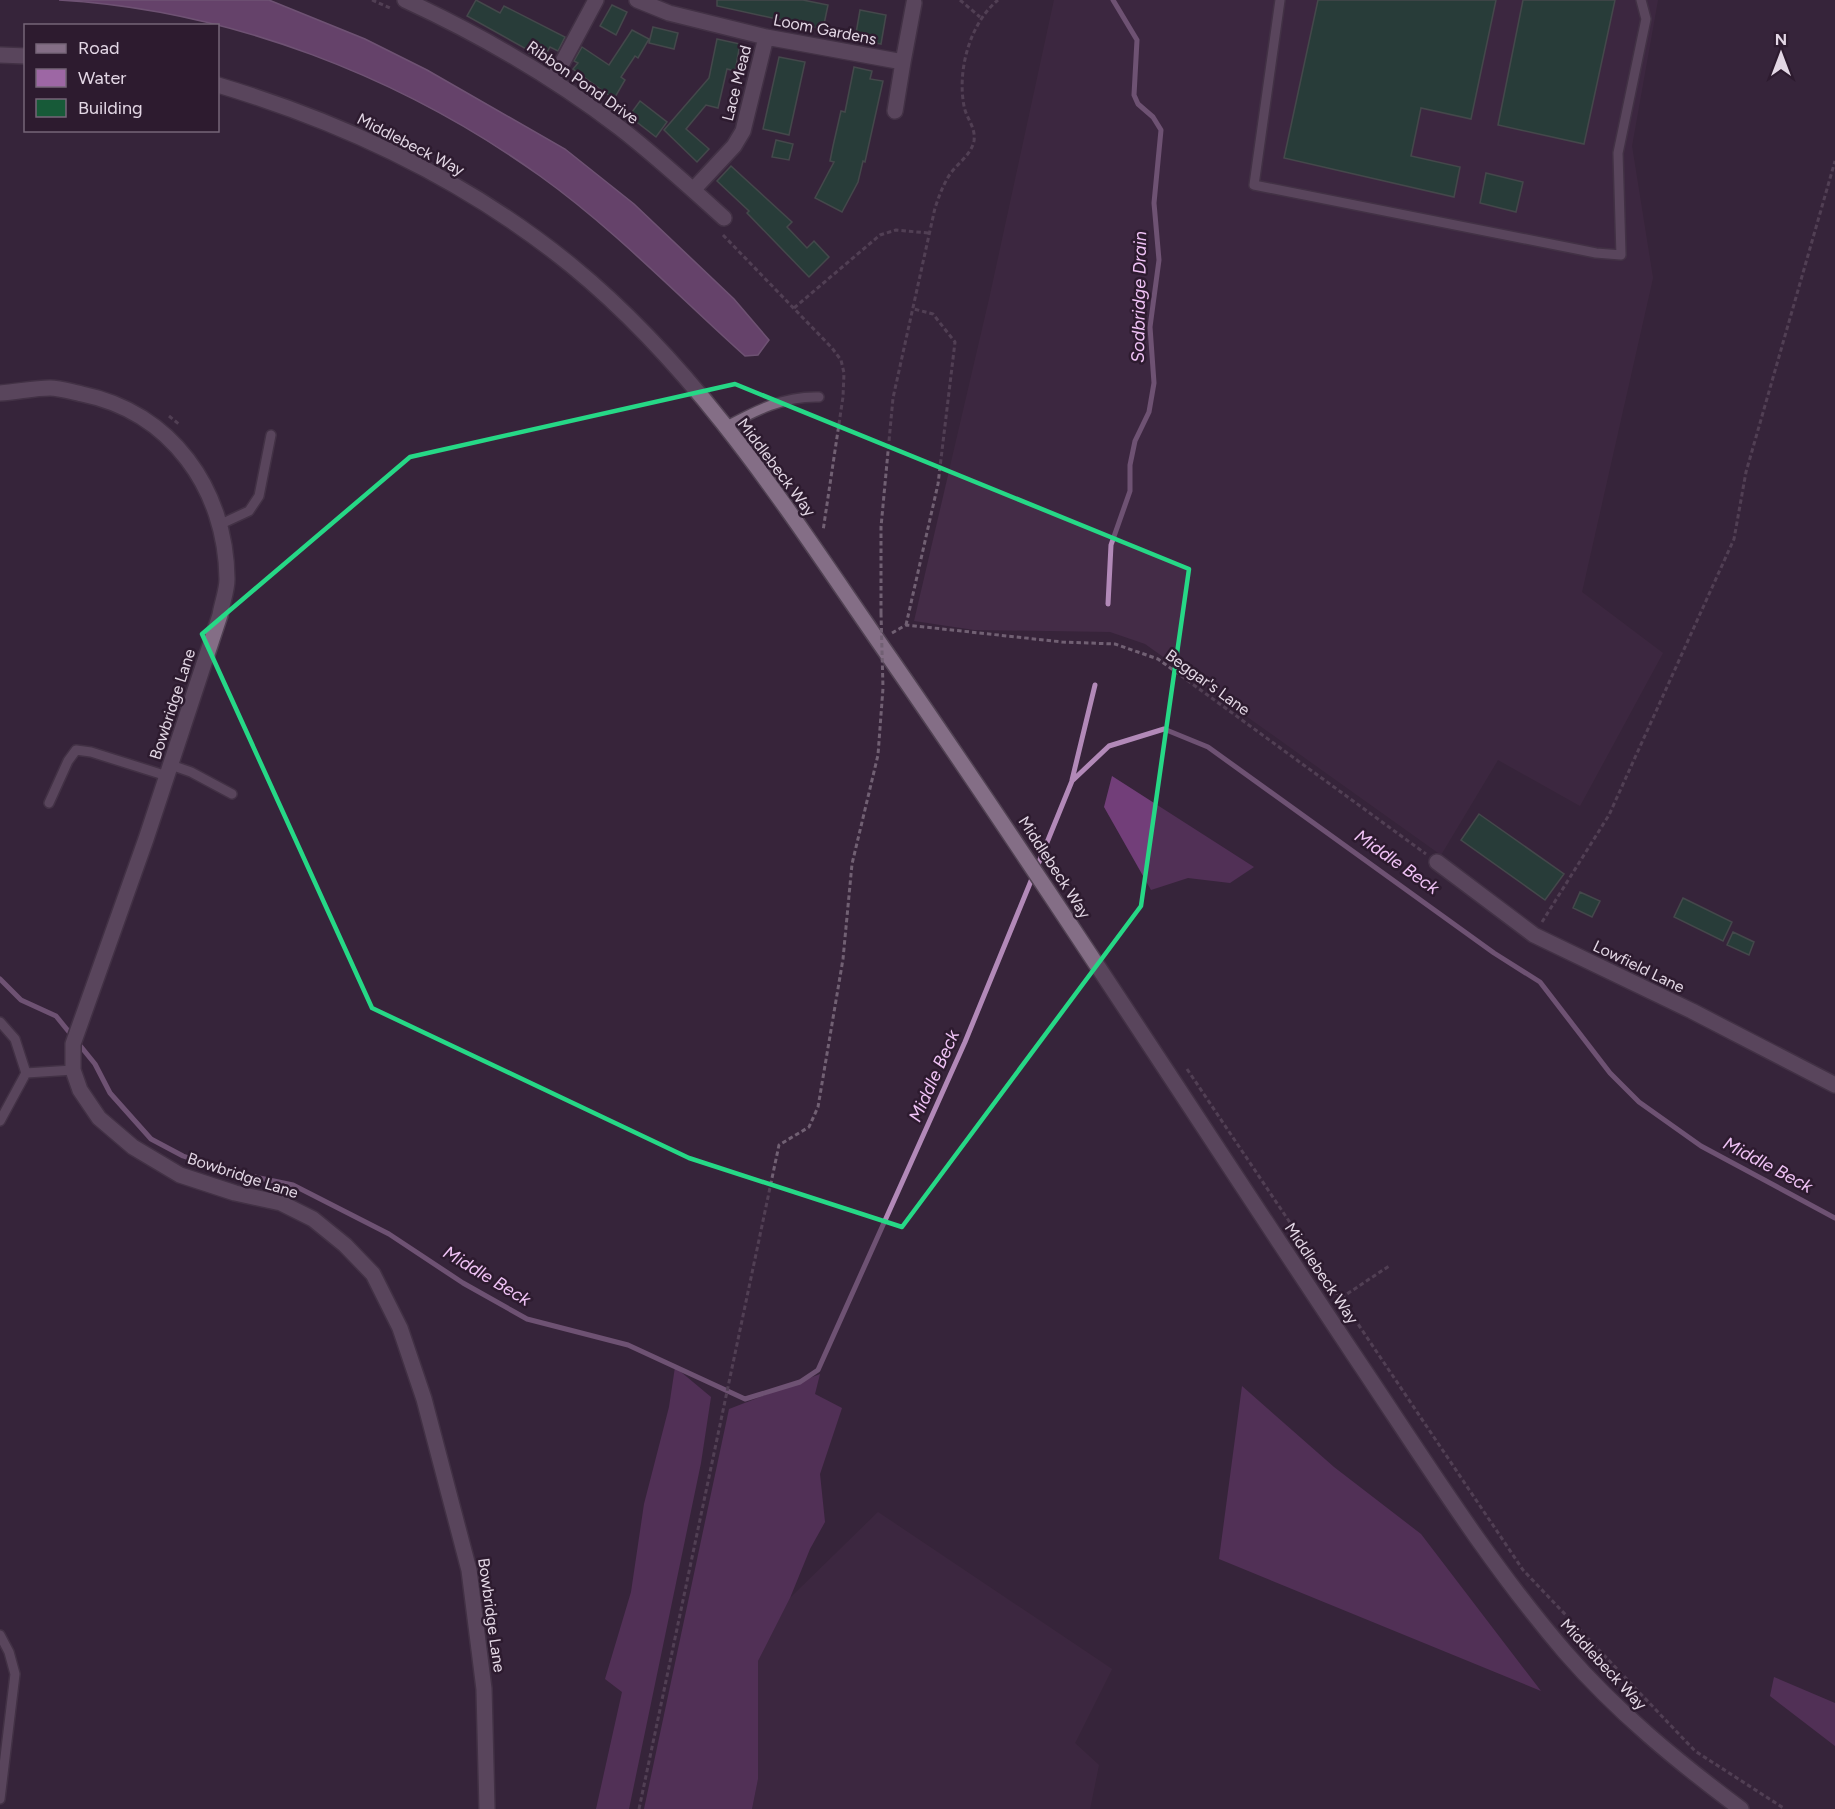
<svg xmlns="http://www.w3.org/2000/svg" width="1835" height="1809" viewBox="0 0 1835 1809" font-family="Figtree,sans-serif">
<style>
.built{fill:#442c47}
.forest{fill:#723e79}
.water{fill:#9d67a4;stroke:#b289b8;stroke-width:1.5}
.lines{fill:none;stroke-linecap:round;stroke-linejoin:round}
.stream{stroke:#b289b8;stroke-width:5}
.building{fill:#175a38;stroke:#567360;stroke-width:1.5}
.service-casing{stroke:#514253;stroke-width:12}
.minor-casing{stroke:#514253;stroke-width:18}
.tertiary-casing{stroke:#514253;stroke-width:18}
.path{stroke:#716073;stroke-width:3;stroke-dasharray:4.5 3;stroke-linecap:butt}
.service{stroke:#846e86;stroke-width:9}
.minor{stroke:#846e86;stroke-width:15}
.tertiary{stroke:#846e86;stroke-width:15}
.path-bridge{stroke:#716073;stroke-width:3;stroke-dasharray:4.5 3;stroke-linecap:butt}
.marked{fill:none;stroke:#26d886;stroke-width:4.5;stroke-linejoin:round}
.labels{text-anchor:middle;stroke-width:5;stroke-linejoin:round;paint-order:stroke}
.street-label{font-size:16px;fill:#e3d7e5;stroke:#2d1b2f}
.water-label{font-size:18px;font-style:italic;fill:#f0c3f6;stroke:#2d1b2f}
</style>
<rect width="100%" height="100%" fill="#37243a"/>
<path class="built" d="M1054,0H1658L1632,146L1653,278L1582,592L1663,653L1580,806L1498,760L1441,855L1145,644L1110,632L974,630L914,621L990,295Z
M878,1512L1112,1669L1075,1743L1099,1765L1090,1809H752L758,1779V1661L790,1598Z"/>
<path class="forest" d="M1112,776L1254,867L1230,883L1188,878L1151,890L1104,807Z
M675,1367L711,1397L701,1463L629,1809H596L622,1692L605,1679L631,1592L644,1504L669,1407Z
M820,1374L815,1394L842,1408L820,1474L825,1522L810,1549L790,1598L758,1661V1779L752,1809H644L729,1409Z
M1242,1386L1334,1467L1421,1534L1541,1691L1219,1559Z
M1774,1677L1835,1703V1746L1770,1696Z"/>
<path class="water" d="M59,0H269L365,39L427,70L565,149L634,204L734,299L769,340L758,355L745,356C678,296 614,229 540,176C402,77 230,10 59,0Z"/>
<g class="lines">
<path class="stream" d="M1108,604L1111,545L1130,491V465L1135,441L1149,412L1154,383L1150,327L1159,260L1154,203L1161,130L1153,117L1138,104L1134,95L1137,40L1113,0
M1072,780L1095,685
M1037,867L1072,781L1109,746L1164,729L1208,747L1494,953L1540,982L1610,1073L1639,1102L1701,1146L1835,1218
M0,979L21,1000L56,1016L95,1064L110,1093L151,1139L183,1156L231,1172L293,1185L389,1234L463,1283L527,1319L628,1345L745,1399L800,1382L818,1370L965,1042L1033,876"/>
</g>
<path class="building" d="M476,0L500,13L504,6L565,37L558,51L550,47L542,61L529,53L530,51L467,16Z
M717,0H803L828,5L823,29L717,6Z
M1318,0H1496L1471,119L1421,108L1411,156L1460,167L1454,197L1284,158Z
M1523,0H1615L1584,144L1498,125Z
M612,5L627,12L616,35L600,26Z
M860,10L886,15L881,44L855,39Z
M653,27L678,33L674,49L649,43Z
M632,30L649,39L638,58L635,56L621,77L625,80L614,99L573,69L578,63L574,61L582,47L609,65Z
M717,39L740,44L735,71L727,69L718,108L706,105L686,129L709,149L697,162L664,130L709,78Z
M779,57L805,62L789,135L763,129Z
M854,67L872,71L870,79L883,81L865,162L863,161L858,182L842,212L815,198L834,162L830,161L833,146L841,111L845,112Z
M640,101L667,122L656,137L629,116Z
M776,140L793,144L789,160L772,157Z
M731,166L792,222L787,227L807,248L814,241L829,257L809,277L747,213L749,211L717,181Z
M1486,173L1523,182L1516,212L1480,203Z
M1479,814L1564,874L1545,900L1461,840Z
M1580,892L1600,901L1592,917L1573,908Z
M1683,898L1732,922L1723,941L1674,917Z
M1733,932L1754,942L1749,955L1727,945Z"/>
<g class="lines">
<g class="service-casing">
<path id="service" d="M1280,0L1254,185L1596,253L1621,255L1618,153L1646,19L1641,0
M725,427C755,411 783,396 819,397
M221,524L249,511L259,496L271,435
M171,765L191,772L232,794
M49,803L68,761L76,750L91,752L167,776
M0,1022L15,1039L26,1073L73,1070
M0,1121L26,1073
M0,1635L9,1652L15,1674L0,1799"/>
</g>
<g class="minor-casing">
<path id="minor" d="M405,0C481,35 553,77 620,128C656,156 690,187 724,218
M637,0L669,13L766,37L903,62L895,111
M903,62L914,3
M553,80L596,0
M693,190L734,146L743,131L766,37
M1437,862L1534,935L1692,1011L1835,1085"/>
</g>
<g class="tertiary-casing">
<path id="tertiary" d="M0,55L26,56
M218,85C345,123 469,182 572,266C704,374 794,520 890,658C1049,888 1199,1122 1354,1355C1422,1456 1486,1560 1565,1652C1617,1712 1678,1762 1741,1809
M0,393C17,392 34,388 50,388C60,388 72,392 82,394C171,412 226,489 227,579C227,591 222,603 220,615L146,839L73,1044V1070L80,1090L99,1118L133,1147L180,1175L235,1193L281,1203L313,1219L345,1245L373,1274L400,1328L424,1399L469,1570L484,1689L487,1809"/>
</g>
<path class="path" d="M372,0L390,8
M960,0L980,17
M723,235L832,348L841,360L844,373L843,397L823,531
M794,308L880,235L896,230L928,233
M169,416L180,425
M881,613V527L893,398L935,208C939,196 943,185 950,174C958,163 971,155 974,141C976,127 966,118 964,106C957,70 970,23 998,0
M906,625L938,484L955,342L933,314L914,309
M892,633L906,625L1062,642L1115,644L1158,659L1426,854
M1542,922L1609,815L1734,539L1746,472L1835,161
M1187,1069L1523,1570L1695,1751L1785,1809
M1341,1298L1389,1266
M639,1809L779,1145L809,1127L818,1107L843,959L852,864L878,755L883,688"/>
<use href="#service" class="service"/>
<use href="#minor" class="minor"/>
<use href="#tertiary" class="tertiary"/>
<path class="path-bridge" d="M881,613L883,688"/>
</g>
<path d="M0 0H1835V1809H0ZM735,384L1189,569L1141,906L902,1227L689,1158L372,1008L202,634L410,457Z" fill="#37243a" fill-opacity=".55" fill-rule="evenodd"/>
<path class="marked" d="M735,384L1189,569L1141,906L902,1227L689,1158L372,1008L202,634L410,457Z"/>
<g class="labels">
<g class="street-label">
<text transform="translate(825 29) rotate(11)" y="6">Loom Gardens</text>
<text transform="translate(583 82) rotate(35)" y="6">Ribbon Pond Drive</text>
<text transform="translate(736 83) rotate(-76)" y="6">Lace Mead</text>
<text transform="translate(411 144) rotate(27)" y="6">Middlebeck Way</text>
<text transform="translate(777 467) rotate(53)" y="6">Middlebeck Way</text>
<text transform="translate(1208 682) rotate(36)" y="6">Beggar's Lane</text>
<text transform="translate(172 704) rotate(-72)" y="6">Bowbridge Lane</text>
<text transform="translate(1055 867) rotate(57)" y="6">Middlebeck Way</text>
<text transform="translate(1639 966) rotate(26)" y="6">Lowfield Lane</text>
<text transform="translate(243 1175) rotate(18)" y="6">Bowbridge Lane</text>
<text transform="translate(1322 1273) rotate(56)" y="6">Middlebeck Way</text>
<text transform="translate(492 1615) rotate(82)" y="6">Bowbridge Lane</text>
<text transform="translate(1604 1664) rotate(47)" y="6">Middlebeck Way</text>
</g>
<g class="water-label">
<text transform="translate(1139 297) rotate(-89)" y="6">Sodbridge Drain</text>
<text transform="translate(1397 862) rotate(35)" y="6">Middle Beck</text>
<text transform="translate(934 1076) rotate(-66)" y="6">Middle Beck</text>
<text transform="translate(1768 1165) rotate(28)" y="6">Middle Beck</text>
<text transform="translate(487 1276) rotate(31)" y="6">Middle Beck</text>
</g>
</g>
<rect x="24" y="24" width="195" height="108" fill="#2d1b2f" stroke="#766678" stroke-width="1.5"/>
<rect x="36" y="44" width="30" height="9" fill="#846e86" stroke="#766678" stroke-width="1.5"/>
<text x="78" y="54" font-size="18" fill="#e3d7e5">Road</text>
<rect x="36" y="69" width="30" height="18" fill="#9d67a4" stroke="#766678" stroke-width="1.5"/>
<text x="78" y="84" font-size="18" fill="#e3d7e5">Water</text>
<rect x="36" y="99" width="30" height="18" fill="#175a38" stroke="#766678" stroke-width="1.5"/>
<text x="78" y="114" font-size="18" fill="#e3d7e5">Building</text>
<g transform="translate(1781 54)" stroke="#2d1b2f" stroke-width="4.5" paint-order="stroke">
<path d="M0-4.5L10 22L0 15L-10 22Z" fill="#e3d7e5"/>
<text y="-9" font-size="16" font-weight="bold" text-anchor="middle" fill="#e3d7e5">N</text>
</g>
</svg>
